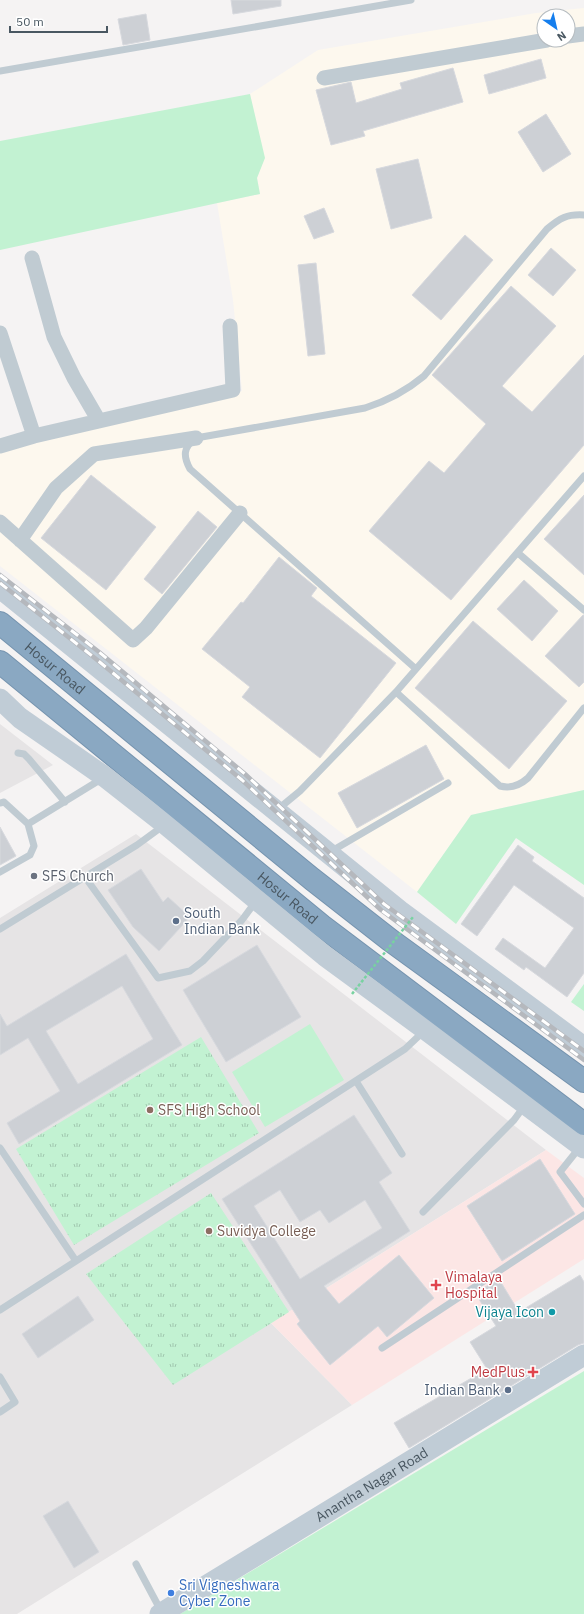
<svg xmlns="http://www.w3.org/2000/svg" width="584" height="1614" viewBox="0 0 584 1614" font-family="'IBM Plex Sans',sans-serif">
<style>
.commercial{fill:#fdf8ee;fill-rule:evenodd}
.education{fill:#e6e4e5}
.medical{fill:#fce6e5}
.grass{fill:#c2f2d2}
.park{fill:url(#park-tufts)}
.building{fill:#cdd0d5;stroke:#d7d9de;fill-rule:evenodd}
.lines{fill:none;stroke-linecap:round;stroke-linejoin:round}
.highway-casing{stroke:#7593ae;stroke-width:24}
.lane{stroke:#c0cbd2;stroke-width:7}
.street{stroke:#c0cbd2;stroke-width:15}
.secondary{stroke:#c0ccd6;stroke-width:21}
.highway{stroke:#8aa8c2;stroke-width:22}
.rail-casing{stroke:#b5b8bd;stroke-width:4.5}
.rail{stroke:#fff;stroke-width:3;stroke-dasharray:9;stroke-linecap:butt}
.path-bridge{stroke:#78d2a1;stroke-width:2.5;stroke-dasharray:3 2;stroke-linecap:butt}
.worship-dot{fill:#6b7280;stroke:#fff;stroke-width:1.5}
.service-dot{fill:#5c6f8a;stroke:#fff;stroke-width:1.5}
.education-dot{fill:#8d6e63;stroke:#fff;stroke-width:1.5}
.health-dot{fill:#e0444e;stroke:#fff;stroke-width:1.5}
.culture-dot{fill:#0f9aa8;stroke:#fff;stroke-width:1.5}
.shop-dot{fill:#3f7fe0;stroke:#fff;stroke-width:1.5}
.labels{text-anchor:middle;stroke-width:3;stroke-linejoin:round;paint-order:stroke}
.street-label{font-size:14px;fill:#495761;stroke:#fff}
.worship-label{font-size:14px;fill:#5b616d;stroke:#fff;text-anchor:start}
.service-label{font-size:14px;fill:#4e5e75;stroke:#fff;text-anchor:start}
.education-label{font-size:14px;fill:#785e54;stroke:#fff;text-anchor:start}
.health-label{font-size:14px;fill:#be3a42;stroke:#fff;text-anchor:start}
.culture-label{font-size:14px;fill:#0d838f;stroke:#fff;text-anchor:end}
.shop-label{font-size:14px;fill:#366cbe;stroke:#fff;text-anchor:start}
</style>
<defs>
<pattern id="park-tufts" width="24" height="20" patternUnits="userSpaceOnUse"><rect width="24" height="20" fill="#c2f2d2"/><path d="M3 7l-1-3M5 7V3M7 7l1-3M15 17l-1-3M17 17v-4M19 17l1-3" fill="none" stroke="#a0c7ae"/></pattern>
</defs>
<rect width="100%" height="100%" fill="#f5f3f3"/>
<path class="commercial" d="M584,8V790L471,815L417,892L0,566V452L242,391L233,300L217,203L260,194L257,178L264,158L250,94L318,50L536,13ZM544,16H568V40H544Z"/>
<path class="education" d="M0,724L53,765L0,793Z
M136,834L546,1150L271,1323L352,1405L17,1614H0V918Z"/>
<path class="medical" d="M546,1150L584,1178V1259L352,1405L271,1323Z"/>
<path class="grass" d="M250,94L265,158L257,178L260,194L0,250V141Z
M584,790V885L516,838L456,924L417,892L471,815Z
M584,984V1011L571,1002Z
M310,1024L344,1080L265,1127L232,1072Z
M584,1371V1614H180Z"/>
<path class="park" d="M201,1037L259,1133L74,1245L16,1149Z
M211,1193L289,1312L173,1385L86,1274Z"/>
<path class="building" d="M231,0H281V6L233,14Z
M146,14L150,40L123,45L118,19Z
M541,59L546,78L489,94L484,75Z
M453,68L463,102L363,131L365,136L331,145L316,90L351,82L356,103L402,89L400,83Z
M546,114L571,154L543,172L518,132Z
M418,159L432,218L391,229L376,169Z
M324,208L334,232L314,239L304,216Z
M465,235L493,260L441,320L412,295Z
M551,248L576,270L553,296L528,275Z
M316,263L325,354L308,356L298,265Z
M511,286L556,326L502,386L532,412L584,355V445L451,600L369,531L429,461L444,473L486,424L432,375Z
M91,475L156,527L106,590L41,538Z
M584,495V575L544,539Z
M198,511L217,527L162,594L144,579Z
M279,557L317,588L311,596L396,663L320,758L242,697L250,687L202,649L241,602L243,603Z
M524,580L558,611L532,641L497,609Z
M583,615H584V682L579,687L545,656Z
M473,621L567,701L509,769L415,688Z
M426,745L444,779L357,828L338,793Z
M0,827L16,856L0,865Z
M518,845L534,857L532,861L584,898V973L567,997L526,967L524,970L495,949L503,938L545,968L574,928L514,885L477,936L461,924Z
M141,869L163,902L168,897L190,917L159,951L133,927L108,890Z
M257,945L301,1017L226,1062L183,990Z
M126,954L182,1045L19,1144L7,1123L60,1091L28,1038L0,1055V1014L7,1026ZM122,986L153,1039L78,1084L46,1031Z
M354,1115L392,1173L379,1182L410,1231L324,1286L339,1304L399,1255L434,1298L387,1337L378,1326L330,1365L297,1324L300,1321L222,1199ZM280,1190L300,1222L320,1210L329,1223L365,1200L382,1228L300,1279L254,1206Z
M540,1159L575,1214L502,1261L467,1206Z
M580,1275L584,1282V1343L578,1345L409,1448L394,1423L487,1369L470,1342L496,1326L475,1293L499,1279L519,1312Z
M78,1296L94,1320L38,1358L22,1334Z
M68,1501L99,1552L74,1568L43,1516Z"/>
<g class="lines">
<g class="highway-casing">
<g id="highway">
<path id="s2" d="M0,623L312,879L390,940L584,1081"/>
<path id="s3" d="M0,662L322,926L584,1124"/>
</g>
</g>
<path class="lane" d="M0,71L411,0
M518,553L584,610
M416,669L190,469C183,456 183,447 196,438L365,408C387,401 406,391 424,376L547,229C560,218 567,214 584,215
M396,692L500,786C511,789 520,785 528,778L584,708
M18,753L24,754L29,759L65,802
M0,803L4,802L28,824L34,846L30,855L0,872
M277,810L300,791L396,692L584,476
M28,824L103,778
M330,852L448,783
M85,877L158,978L190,971L203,961L242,920L256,901
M0,929L137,845L163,826
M356,1081L402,1154
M580,1147L560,1172L584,1204
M0,1148L76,1261
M423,1212L514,1120L525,1105
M0,1310L405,1049L424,1031
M382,1348L584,1215
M0,1377L15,1402L0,1412
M136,1564L161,1611"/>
<path class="street" d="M568,36L584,34
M324,78L547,40
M32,258L54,337L74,378L99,421
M0,333L34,436
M0,446L34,436L233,390L230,326
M0,522L133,640L146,628L240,513
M20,540L56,488L94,454L196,438"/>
<g class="secondary">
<path d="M0,588L400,911L584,1047"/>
<path d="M0,699L20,718L105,777L165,824L325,956L426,1030L584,1148"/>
<path id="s1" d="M160,1614L584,1355"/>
</g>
<use href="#highway" class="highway"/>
<g class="rail-casing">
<path id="rail" d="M0,575L99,652L245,774L384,904L584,1051
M0,583L96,659L242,780L381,910L584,1060"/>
</g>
<use href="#rail" class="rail"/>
<path class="path-bridge" d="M352,994L413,917"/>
</g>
<circle class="worship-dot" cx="34" cy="876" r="4"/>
<g class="service-dot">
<circle cx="176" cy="921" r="4"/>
<circle cx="508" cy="1390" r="4"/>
</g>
<g class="education-dot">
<circle cx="150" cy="1110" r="4"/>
<circle cx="209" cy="1231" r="4"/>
</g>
<g class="health-dot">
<path d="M434 1279h4v4h4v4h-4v4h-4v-4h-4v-4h4z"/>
<path d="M531 1366h4v4h4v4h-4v4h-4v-4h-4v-4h4z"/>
</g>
<circle class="culture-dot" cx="552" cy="1312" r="4"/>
<circle class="shop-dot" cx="171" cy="1593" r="4"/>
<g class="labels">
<g class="street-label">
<text dy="5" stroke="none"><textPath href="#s2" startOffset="71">Hosur Road</textPath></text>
<text dy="5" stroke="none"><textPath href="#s3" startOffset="372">Hosur Road</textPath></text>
<text dy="5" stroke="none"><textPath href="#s1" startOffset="248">Anantha Nagar Road</textPath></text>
</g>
<g class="worship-label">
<text x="42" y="881">SFS Church</text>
</g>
<g class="service-label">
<text x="184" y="918">South<tspan x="184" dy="16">Indian Bank</tspan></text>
<text x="500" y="1395" text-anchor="end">Indian Bank</text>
</g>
<g class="education-label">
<text x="158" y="1115">SFS High School</text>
<text x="217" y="1236">Suvidya College</text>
</g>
<g class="health-label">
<text x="445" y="1282">Vimalaya<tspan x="445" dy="16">Hospital</tspan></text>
<text x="525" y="1377" text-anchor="end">MedPlus</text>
</g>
<g class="culture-label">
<text x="544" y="1317">Vijaya Icon</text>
</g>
<g class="shop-label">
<text x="179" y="1590">Sri Vigneshwara<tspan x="179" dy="16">Cyber Zone</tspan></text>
</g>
</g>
<g transform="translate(556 28) rotate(146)"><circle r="19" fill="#ffffff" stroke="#b6bcc0"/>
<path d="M0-3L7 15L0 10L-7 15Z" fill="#157eed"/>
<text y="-6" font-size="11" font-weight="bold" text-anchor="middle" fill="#495761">N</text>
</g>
<path d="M10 26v6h97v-6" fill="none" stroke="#495761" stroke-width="2"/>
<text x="16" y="26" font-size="12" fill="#495761" stroke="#ffffff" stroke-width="3" paint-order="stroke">50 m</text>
</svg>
